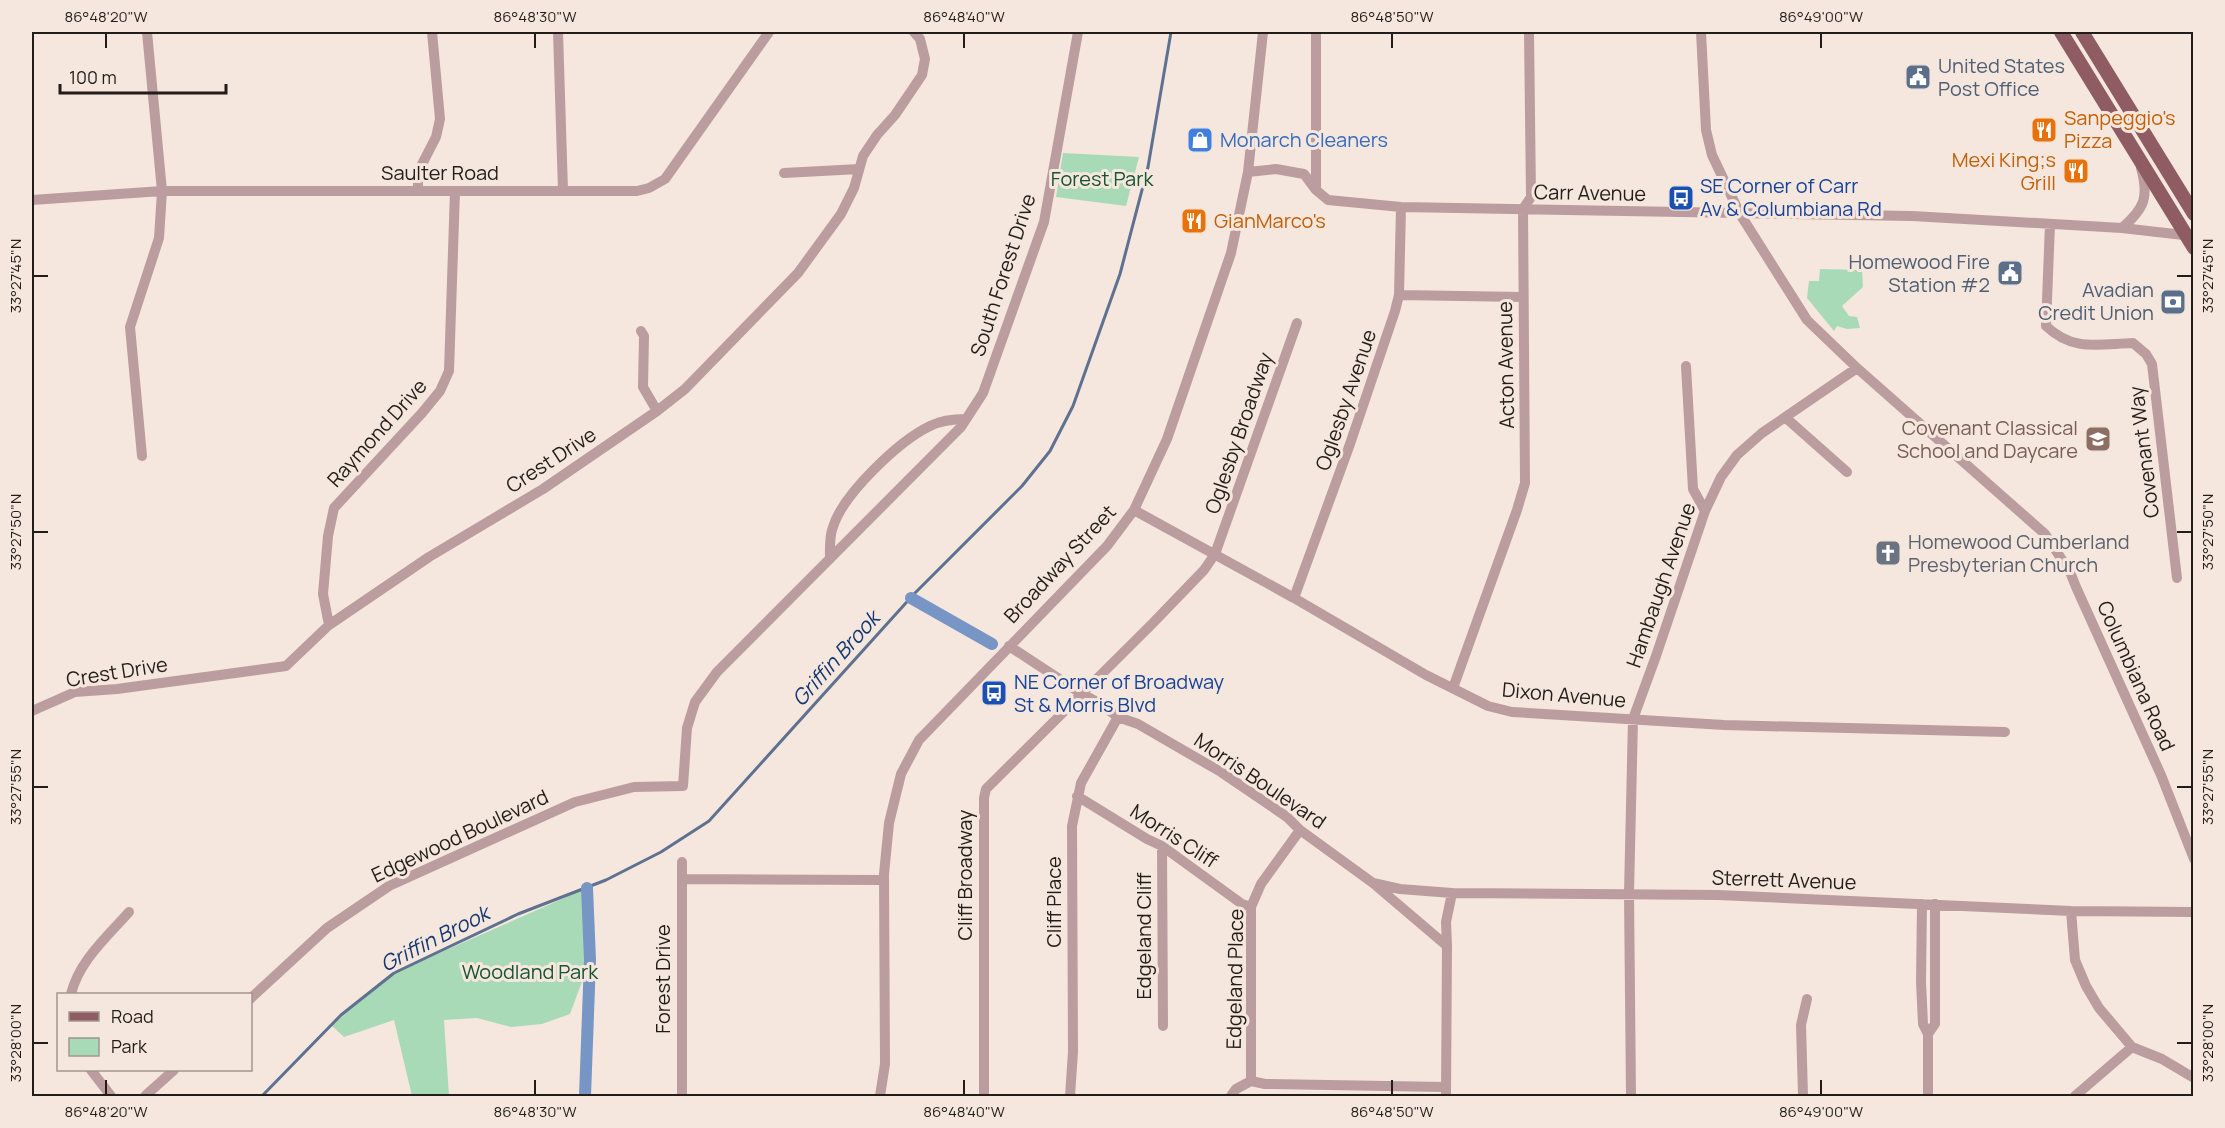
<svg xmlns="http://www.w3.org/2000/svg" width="2225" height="1128" viewBox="0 0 2225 1128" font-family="Manrope,sans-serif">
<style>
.green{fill:#a8dab7}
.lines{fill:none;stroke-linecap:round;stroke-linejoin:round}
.stream{stroke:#5e7191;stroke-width:3}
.canal{stroke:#7795c5;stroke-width:12}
.minor{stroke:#bb9da0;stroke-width:10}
.major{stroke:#8f5c64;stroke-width:14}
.ticks{fill:none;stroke:#221d19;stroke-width:2}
.labels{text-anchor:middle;stroke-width:6;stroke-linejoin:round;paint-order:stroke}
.service-label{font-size:20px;fill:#4e5e75;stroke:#f5e7dd;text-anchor:end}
.food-label{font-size:20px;fill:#c56008;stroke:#f5e7dd;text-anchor:start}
.shop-label{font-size:20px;fill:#366cbe;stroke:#f5e7dd;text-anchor:start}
.street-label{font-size:20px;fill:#221d19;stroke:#f5e7dd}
.park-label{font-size:20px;fill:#155530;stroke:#f5e7dd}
.transit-label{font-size:20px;fill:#164399;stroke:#f5e7dd;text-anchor:start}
.education-label{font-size:20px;fill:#785e54;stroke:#f5e7dd;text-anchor:end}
.worship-label{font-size:20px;fill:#5b616d;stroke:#f5e7dd;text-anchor:start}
.water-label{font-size:21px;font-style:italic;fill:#133772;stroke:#f5e7dd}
.neatline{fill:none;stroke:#221d19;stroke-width:2}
.ticks-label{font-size:15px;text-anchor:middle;fill:#221d19}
</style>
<rect width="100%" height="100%" fill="#f5e7dd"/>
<path class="green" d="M1063,153L1139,157L1126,206L1056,197Z
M1820,269L1862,270L1863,287L1842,306L1849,316L1857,317L1860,328L1847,329L1837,326L1834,331L1807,298L1809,281H1819Z
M587,888L590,960L570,1014L542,1024L511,1027L477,1018L444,1020L449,1096H412L394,1020L344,1037L331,1025L394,973Z"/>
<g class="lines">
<path class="stream" d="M262,1096L341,1015L394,973L518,914L606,880L661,852L709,821L914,594L1022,486L1050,451L1073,406L1120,274L1148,167L1171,32"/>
<path class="canal" d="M911,598L992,644
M585,1096L590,960L587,888"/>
<path class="minor" d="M558,32L563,191
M1701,32L1706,130L1712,155L1740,214L1807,320L1857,368L2045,534L2070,572L2076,587L2161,775L2194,859
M1248,172L1276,169L1304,174L1316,190L1328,200L1401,207L1912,216L2122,228L2192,236
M784,173L859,169
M1316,190V32
M418,191V172L436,137L440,119L432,32
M32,200L162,191H637L649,188L665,179L769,32
M2050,224L2046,326C2073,352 2099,344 2133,343L2146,354L2152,364L2177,578
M2122,228C2145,208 2149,197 2141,168
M1399,295L1523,297
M641,331L644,336L643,387L657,411
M1686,366L1693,489L1705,511
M1786,418L1847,472
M142,456L130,327L159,238L162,191L147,32
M1134,510L1294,598L1426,675L1488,706L1512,712L1724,725L2005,732
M830,559C830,548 829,537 833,527C843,494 899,441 930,426C942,420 953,419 966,419
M1294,598L1350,444L1395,311L1399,295L1401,207
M329,625L323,594L328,536L334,508L422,413L440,391L449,371L455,191
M1009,646L1082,694L1099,703L1118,717L1138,724L1221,772L1287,817L1300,830L1373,883L1447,946L1446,1096
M1453,688L1517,510L1525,483L1523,209L1531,197L1529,32
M32,711L75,692L117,689L286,666L329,625L429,557L543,489L657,411L685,389L798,273L841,214L854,188L863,156L877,135L895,115L922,75L925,59L920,39L914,32
M1077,796L1147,839L1162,846L1242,904L1251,907
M1162,846L1163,1026
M682,862V1096
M682,879L884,880
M1373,883L1400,889L1452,893L1718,895L2071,911L2194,912
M1922,904L1921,982L1923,1024L1928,1034V1096
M2071,911L2075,960L2086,986L2099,1008L2132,1047L2162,1059L2194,1078
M1447,946L1446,922L1452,893
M71,994C79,961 107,937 129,912
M250,999L327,928L389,886L575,802L634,787L683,786L687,728L695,702L717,672L961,427L983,393L1044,222L1078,32
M1928,1034L1935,1024V904
M91,1070L111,1096
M1251,1081V907L1261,884L1300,830
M1251,1081L1265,1084L1445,1087
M145,1096L174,1070
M880,1096L885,1064L884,874L889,823L901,774L919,740L1107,546L1134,510L1167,439L1231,253L1248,172L1263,32
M984,1096V798L986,789L1152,624L1204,570L1215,554L1297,323
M1070,1096L1073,1052L1072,826L1081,783L1118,717
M1231,1096L1236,1089L1251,1081
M1631,1096L1629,893L1633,719L1656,656L1705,511L1721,477L1737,455L1762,433L1857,368
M1803,1096L1801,1025L1807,999
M2075,1096L2132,1047"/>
<path class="major" d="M2061,32L2194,248
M2082,32L2194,214"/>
</g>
<path class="ticks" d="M106,33V48M535,33V48M964,33V48M1392,33V48M1821,33V48M33,276H48M2177,276H2192M33,532H48M2177,532H2192M33,787H48M2177,787H2192M33,1043H48M2177,1043H2192M106,1080V1095M535,1080V1095M964,1080V1095M1392,1080V1095M1821,1080V1095"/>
<defs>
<g id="civic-square" transform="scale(1.35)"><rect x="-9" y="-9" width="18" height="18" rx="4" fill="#5c6f8a" stroke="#f5e7dd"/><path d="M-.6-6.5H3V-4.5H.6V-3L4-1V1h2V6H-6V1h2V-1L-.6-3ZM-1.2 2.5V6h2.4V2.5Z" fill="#fff"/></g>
<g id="restaurant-square" transform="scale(1.35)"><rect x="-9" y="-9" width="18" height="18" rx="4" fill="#e8710a" stroke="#f5e7dd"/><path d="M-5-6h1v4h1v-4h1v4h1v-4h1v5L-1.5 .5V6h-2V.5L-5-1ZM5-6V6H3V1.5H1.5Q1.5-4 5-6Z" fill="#fff"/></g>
<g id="shop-square" transform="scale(1.35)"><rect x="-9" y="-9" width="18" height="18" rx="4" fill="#3f7fe0" stroke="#f5e7dd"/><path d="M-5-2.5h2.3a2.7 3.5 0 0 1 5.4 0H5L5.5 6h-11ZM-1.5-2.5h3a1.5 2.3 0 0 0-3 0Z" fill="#fff"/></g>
<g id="bus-square" transform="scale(1.35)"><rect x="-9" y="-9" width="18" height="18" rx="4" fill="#1a4fb4" stroke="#f5e7dd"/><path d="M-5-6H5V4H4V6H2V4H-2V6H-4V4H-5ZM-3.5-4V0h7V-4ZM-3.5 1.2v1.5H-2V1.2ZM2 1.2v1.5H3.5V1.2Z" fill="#fff"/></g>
<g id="bank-square" transform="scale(1.35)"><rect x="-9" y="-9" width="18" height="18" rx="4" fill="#5c6f8a" stroke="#f5e7dd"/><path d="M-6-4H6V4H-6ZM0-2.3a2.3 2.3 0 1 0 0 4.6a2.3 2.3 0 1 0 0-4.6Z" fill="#fff"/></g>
<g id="school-square" transform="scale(1.35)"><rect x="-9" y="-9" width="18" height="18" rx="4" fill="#8d6e63" stroke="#f5e7dd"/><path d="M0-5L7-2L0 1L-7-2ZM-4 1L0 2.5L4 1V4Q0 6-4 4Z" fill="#fff"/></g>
<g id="church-square" transform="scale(1.35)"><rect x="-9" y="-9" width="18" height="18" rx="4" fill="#6b7280" stroke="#f5e7dd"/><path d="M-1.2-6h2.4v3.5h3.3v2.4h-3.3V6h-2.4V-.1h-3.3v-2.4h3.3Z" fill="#fff"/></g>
</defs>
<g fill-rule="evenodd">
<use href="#civic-square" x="1918" y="77"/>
<use href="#restaurant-square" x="2044" y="130"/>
<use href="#shop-square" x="1200" y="140"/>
<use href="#restaurant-square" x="2076" y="171"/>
<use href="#bus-square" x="1681" y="198"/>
<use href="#restaurant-square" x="1194" y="221"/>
<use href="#civic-square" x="2010" y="273"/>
<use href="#bank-square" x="2173" y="302"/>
<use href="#school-square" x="2098" y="439"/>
<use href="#church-square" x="1888" y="553"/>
<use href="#bus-square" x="994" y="693"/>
</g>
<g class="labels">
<g class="service-label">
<text x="1938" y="73" text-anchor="start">United States<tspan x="1938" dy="23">Post Office</tspan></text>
<text x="1990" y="269">Homewood Fire<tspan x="1990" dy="23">Station #2</tspan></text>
<text x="2154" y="297">Avadian<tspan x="2154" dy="23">Credit Union</tspan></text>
</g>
<g class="food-label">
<text x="2064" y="125">Sanpeggio's<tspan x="2064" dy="23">Pizza</tspan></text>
<text x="2056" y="167" text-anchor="end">Mexi King;s<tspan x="2056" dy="23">Grill</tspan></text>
<text x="1214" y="228">GianMarco's</text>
</g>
<g class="shop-label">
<text x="1220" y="147">Monarch Cleaners</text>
</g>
<g class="street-label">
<text x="440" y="180">Saulter Road</text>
<text transform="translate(1590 193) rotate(1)" y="7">Carr Avenue</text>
<text transform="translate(1003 275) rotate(-72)" y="7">South Forest Drive</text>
<text transform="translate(1506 365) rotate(-91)" y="7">Acton Avenue</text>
<text transform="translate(1346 400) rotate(-71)" y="7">Oglesby Avenue</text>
<text transform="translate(377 433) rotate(-48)" y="7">Raymond Drive</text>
<text transform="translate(1239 433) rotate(-71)" y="7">Oglesby Broadway</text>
<text transform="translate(2144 452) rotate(-97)" y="7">Covenant Way</text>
<text transform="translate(551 460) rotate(-33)" y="7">Crest Drive</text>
<text transform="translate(1060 564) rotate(-47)" y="7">Broadway Street</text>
<text transform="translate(1661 585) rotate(-71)" y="7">Hambaugh Avenue</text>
<text transform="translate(117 672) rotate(-9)" y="7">Crest Drive</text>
<text transform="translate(2136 676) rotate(66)" y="7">Columbiana Road</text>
<text transform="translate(1564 695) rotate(5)" y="7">Dixon Avenue</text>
<text transform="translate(1260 781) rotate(34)" y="7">Morris Boulevard</text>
<text transform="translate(460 836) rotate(-25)" y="7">Edgewood Boulevard</text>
<text transform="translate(1174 836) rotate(33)" y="7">Morris Cliff</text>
<text transform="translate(965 875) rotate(-90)" y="7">Cliff Broadway</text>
<text transform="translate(1784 880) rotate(2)" y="7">Sterrett Avenue</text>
<text transform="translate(1054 902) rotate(-90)" y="7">Cliff Place</text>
<text transform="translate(1144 936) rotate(-90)" y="7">Edgeland Cliff</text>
<text transform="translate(663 979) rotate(-90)" y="7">Forest Drive</text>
<text transform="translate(1235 979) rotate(-89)" y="7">Edgeland Place</text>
</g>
<g class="park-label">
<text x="1102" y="186">Forest Park</text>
<text x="530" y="979">Woodland Park</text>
</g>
<g class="transit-label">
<text x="1700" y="193">SE Corner of Carr<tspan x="1700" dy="23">Av &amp; Columbiana Rd</tspan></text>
<text x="1014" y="689">NE Corner of Broadway<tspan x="1014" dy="23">St &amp; Morris Blvd</tspan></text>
</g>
<g class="education-label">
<text x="2078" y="435">Covenant Classical<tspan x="2078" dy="23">School and Daycare</tspan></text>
</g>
<g class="worship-label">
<text x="1908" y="549">Homewood Cumberland<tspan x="1908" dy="23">Presbyterian Church</tspan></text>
</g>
<g class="water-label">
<text transform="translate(836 659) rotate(-48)" y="7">Griffin Brook</text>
<text transform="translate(435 939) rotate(-27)" y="7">Griffin Brook</text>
</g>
</g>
<rect width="2225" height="1128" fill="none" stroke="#f5e7dd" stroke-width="66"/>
<rect x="57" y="993" width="195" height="78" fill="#f5e7dd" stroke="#a1968f" stroke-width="1.5"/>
<rect x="69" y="1012" width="30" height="9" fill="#8f5c64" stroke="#a1968f" stroke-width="1.5"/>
<text x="111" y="1023" font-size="18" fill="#221d19">Road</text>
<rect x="69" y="1038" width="30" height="18" fill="#a8dab7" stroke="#a1968f" stroke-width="1.5"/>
<text x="111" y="1053" font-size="18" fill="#221d19">Park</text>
<path d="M60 84v9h166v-9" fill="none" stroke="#221d19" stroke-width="3"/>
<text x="69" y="84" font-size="18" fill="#221d19" stroke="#f5e7dd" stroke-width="4.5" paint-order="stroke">100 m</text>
<rect x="33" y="33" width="2159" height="1062" class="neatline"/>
<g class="ticks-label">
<text x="106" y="22">86°48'20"W</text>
<text x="535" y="22">86°48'30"W</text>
<text x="964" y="22">86°48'40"W</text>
<text x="1392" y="22">86°48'50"W</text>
<text x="1821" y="22">86°49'00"W</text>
<text transform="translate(2208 276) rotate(-90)" y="5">33°27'45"N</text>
<text transform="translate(16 276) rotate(-90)" y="5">33°27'45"N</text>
<text transform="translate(2208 532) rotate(-90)" y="5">33°27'50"N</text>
<text transform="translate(16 532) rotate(-90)" y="5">33°27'50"N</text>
<text transform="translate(2208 787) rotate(-90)" y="5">33°27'55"N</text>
<text transform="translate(16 787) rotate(-90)" y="5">33°27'55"N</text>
<text transform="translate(2208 1043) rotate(-90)" y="5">33°28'00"N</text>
<text transform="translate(16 1043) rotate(-90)" y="5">33°28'00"N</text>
<text x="106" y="1117">86°48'20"W</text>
<text x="535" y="1117">86°48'30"W</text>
<text x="964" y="1117">86°48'40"W</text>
<text x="1392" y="1117">86°48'50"W</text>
<text x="1821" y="1117">86°49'00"W</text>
</g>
</svg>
